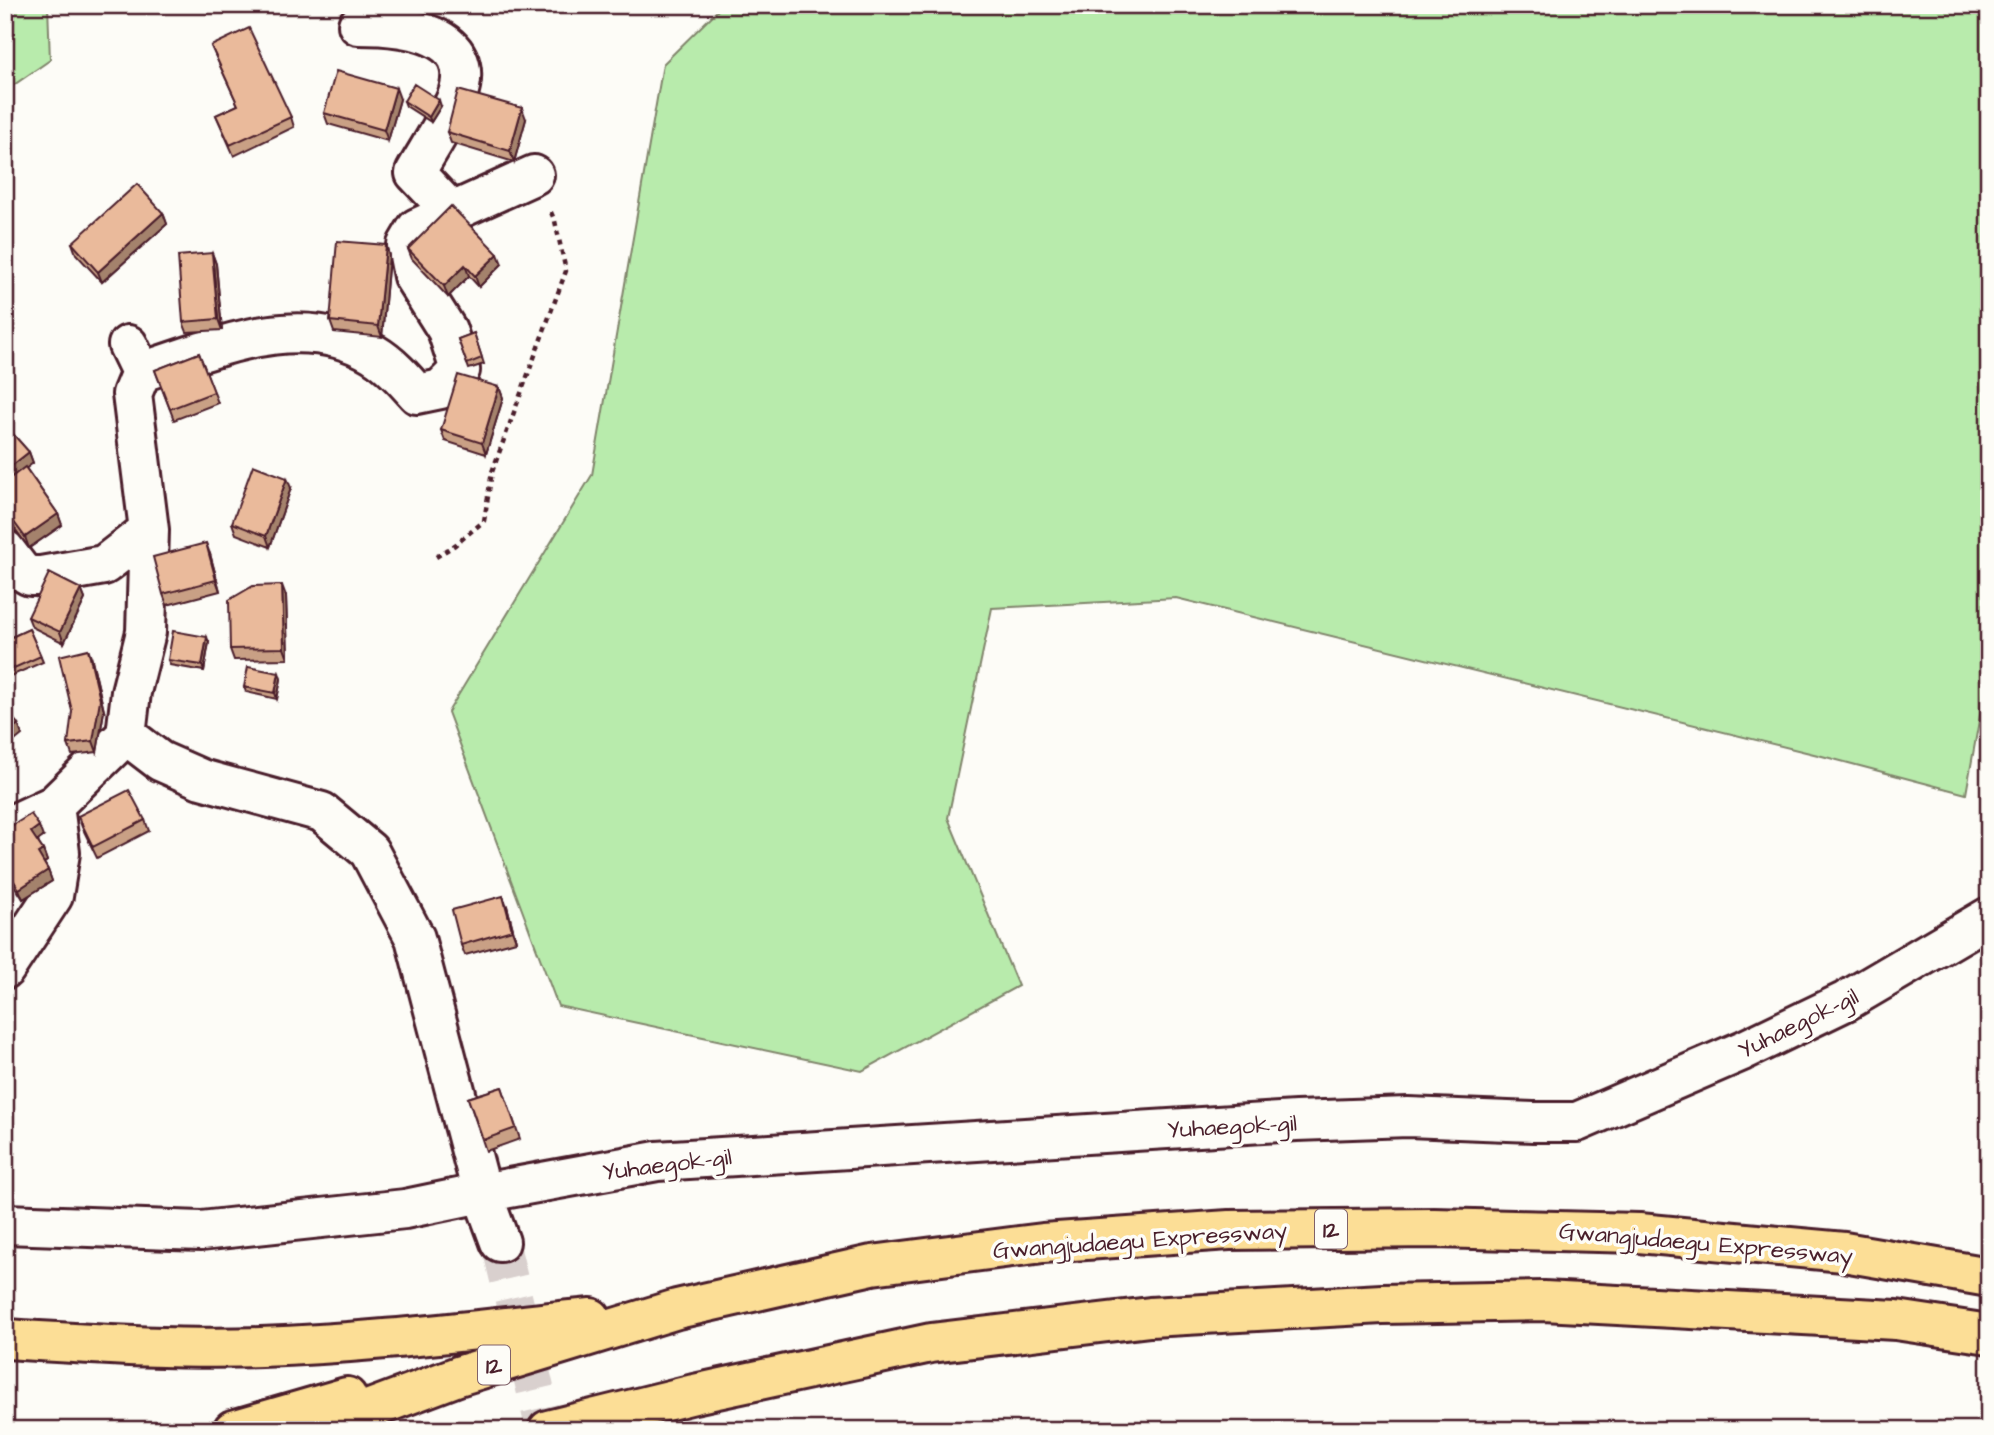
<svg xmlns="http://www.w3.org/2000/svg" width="1994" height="1435" viewBox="0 0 1994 1435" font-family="'Architects Daughter',sans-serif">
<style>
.green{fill:#b8ebac;stroke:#81856c;stroke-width:2}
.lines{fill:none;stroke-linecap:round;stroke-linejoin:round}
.minor-tunnel{stroke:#d9d0ce;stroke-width:38;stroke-dasharray:38 19;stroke-linecap:butt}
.minor-casing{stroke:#4a1f2b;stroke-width:44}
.highway-casing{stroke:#4a1f2b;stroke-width:44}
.path{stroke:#4a1f2b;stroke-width:4.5;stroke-dasharray:5 5;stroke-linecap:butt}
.minor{stroke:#fdfcf7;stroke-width:38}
.highway{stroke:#fcde96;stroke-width:38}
.wall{fill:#c9a085;stroke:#4a1f2b;stroke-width:2}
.shaded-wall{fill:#a4826c;stroke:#4a1f2b;stroke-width:2}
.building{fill:#eaba9b;stroke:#4a1f2b;stroke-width:2}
.labels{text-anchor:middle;stroke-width:7;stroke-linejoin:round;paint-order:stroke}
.shield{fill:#fdfcf7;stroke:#806168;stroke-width:2}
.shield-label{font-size:23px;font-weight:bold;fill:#4a1f2b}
.street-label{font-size:24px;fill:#4a1f2b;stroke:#fdfcf7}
</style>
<rect width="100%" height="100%" fill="#fdfcf7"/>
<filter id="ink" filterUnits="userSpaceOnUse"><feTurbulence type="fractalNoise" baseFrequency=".0143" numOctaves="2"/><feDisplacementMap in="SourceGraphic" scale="14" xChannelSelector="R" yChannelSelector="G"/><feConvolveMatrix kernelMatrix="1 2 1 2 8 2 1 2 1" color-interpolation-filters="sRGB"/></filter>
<g filter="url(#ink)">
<path class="green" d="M5,5H48L50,60L5,91Z
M723,5H1989V664L1966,794L1822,756L1176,598L992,608L948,818L1018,986L862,1071L558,1006L448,712L592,475L663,64Z"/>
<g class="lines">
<path class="minor-tunnel" d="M500,1242L545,1430"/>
<g class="minor-casing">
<path id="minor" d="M358,25C403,25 480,32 457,97C448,120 428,150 415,173L451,211
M141,372C214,349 301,308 374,354C391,364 405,380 417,394L441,389L460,370L447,330L413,276L407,245L417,228L534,175
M5,550L21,571L30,576H41L104,565L149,530
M5,828L54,805L126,735
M5,969L53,896L60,853L54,805
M5,1224L201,1231L405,1209L482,1193L415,938L369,851L322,812L201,779L160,761L126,735L131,692L146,632L149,530L132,394L141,372L128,345
M500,1242L482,1193L657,1161L1296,1121L1408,1117L1533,1122H1577L1742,1051L1846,1001L1989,917"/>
</g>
<g class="highway-casing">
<path id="highway" d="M5,1339C90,1344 176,1350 261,1347C372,1343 481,1329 591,1318
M233,1430L347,1397
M314,1430L458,1376L677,1309L872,1265L1043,1243L1229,1230L1434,1228L1639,1233L1844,1252L1989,1277
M548,1430L694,1394L931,1343L1150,1317L1382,1304L1544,1301L1896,1320L1989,1334"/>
</g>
<path class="path" d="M436,557L455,545L484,521L492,472L566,271L555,221L549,208"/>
<use href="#minor" class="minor"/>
<use href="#highway" class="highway"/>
</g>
<path class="wall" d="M211,46L291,117L294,127L234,156L216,115L238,105Z
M400,99L388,141L328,124L324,113Z
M404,101L441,106L431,122L406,106Z
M526,119L514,162L451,143L447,132Z
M163,213L167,224L102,282L76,254L72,243Z
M386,245L389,256L382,337L334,332L330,321Z
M408,249L502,264L479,287L469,276L448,297L412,259Z
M212,253L216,264L222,330L187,332L183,322Z
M474,333L484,364L469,369L458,339Z
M199,353L218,403L174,420L155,370Z
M5,377L11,392L5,395Z
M499,387L503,398L486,454L445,441L441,430Z
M5,425L29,452L33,463L26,468L58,514L62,525L29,548L5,515Z
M291,488L270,547L236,534L232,523Z
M210,554L220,591L167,605L163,594Z
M81,589L85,599L64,643L32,627L28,617Z
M286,596L288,659L234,660L230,649Z
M29,629L43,662L6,678L5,676V640Z
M209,642L204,671L170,665L168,660Z
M92,660L104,711L97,752L72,755L68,744Z
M279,673L281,679L277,699L246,692L244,687Z
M78,816L145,820L149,831L97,858L82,827Z
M5,830L43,837L37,841L43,850L47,861L44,863L48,870L52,881L23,899L5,872Z
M507,906L516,941L465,955L461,945Z
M502,1087L520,1139L486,1151L468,1098Z"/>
<path class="shaded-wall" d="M396,88L400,99L388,141L384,130Z
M439,100L441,106L431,122L429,117Z
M522,108L526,119L514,162L510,151Z
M163,213L167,224L102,282L98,272Z
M386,245L389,256L382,337L378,326Z
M212,253L216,264L222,330L218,319Z
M498,254L502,264L479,287L475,276Z
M465,265L469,276L448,297L444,286Z
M499,387L503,398L486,454L482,443Z
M29,452L33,463L5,485V471Z
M287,478L291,488L270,547L266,536Z
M58,514L62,525L29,548L25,537Z
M206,543L210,554L220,591L216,580Z
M282,585L286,596L288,659L284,648Z
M81,589L85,599L64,643L60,632Z
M207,637L209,642L204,671L202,665Z
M88,649L92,660L104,711L97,752L93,741Z
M279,673L281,679L277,699L275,693Z
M18,724L22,735L5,749V735Z
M39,826L43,837L35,843L31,832Z
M43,850L47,861L42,864L38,853Z
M48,870L52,881L23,899L19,889Z
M503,896L507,906L516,941L512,930Z"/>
<path class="building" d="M249,28L291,117L230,145L216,115L238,105L211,46Z
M336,71L396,88L384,130L324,113Z
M414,84L439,100L429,117L404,101Z
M458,90L522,108L510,151L447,132Z
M137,184L163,213L98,272L72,243Z
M451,206L498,254L475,276L465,265L444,286L408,249Z
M337,241L386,245L378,326L330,321Z
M212,253L218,319L183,322L178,256Z
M474,333L482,358L467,364L458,339Z
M199,353L214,392L170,409L155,370Z
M458,375L499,387L482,443L441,430Z
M5,425L29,452L5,471Z
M253,465L287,478L266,536L232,523Z
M25,467L58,514L25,537L5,510V482Z
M206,543L216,580L163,594L153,557Z
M49,573L81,589L60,632L28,617Z
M282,585L284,648L230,649L229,600L253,586Z
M29,629L41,656L5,672V640Z
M173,631L207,637L202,665L168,660Z
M88,649L100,700L93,741L68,744L72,711L59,656Z
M248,667L279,673L275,693L244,687Z
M5,709L18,724L5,735Z
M129,790L145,820L93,847L78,816Z
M31,814L39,826L31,832L43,850L38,853L48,870L19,889L5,867V830Z
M503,896L512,930L461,945L452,910Z
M502,1087L516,1128L483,1140L468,1098Z"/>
</g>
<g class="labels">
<g class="shield">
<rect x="1315" y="1209.5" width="32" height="39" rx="5"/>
<rect x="478" y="1345.5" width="32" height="39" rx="5"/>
</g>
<g class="shield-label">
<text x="1331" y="1237">12</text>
<text x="494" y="1373">12</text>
</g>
<g class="street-label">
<text transform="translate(1798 1023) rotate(-26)" y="8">Yuhaegok-gil</text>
<text transform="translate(1232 1126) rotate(-3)" y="8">Yuhaegok-gil</text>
<text transform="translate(667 1164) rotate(-7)" y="8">Yuhaegok-gil</text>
<text transform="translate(1140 1240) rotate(-4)" y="8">Gwangjudaegu Expressway</text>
<text transform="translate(1706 1243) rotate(5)" y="8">Gwangjudaegu Expressway</text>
</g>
</g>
<rect width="1994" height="1435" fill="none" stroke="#fdfcf7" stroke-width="28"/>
<rect x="14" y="14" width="1966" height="1407" fill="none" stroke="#4a1f2b" stroke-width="2.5" filter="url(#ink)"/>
</svg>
